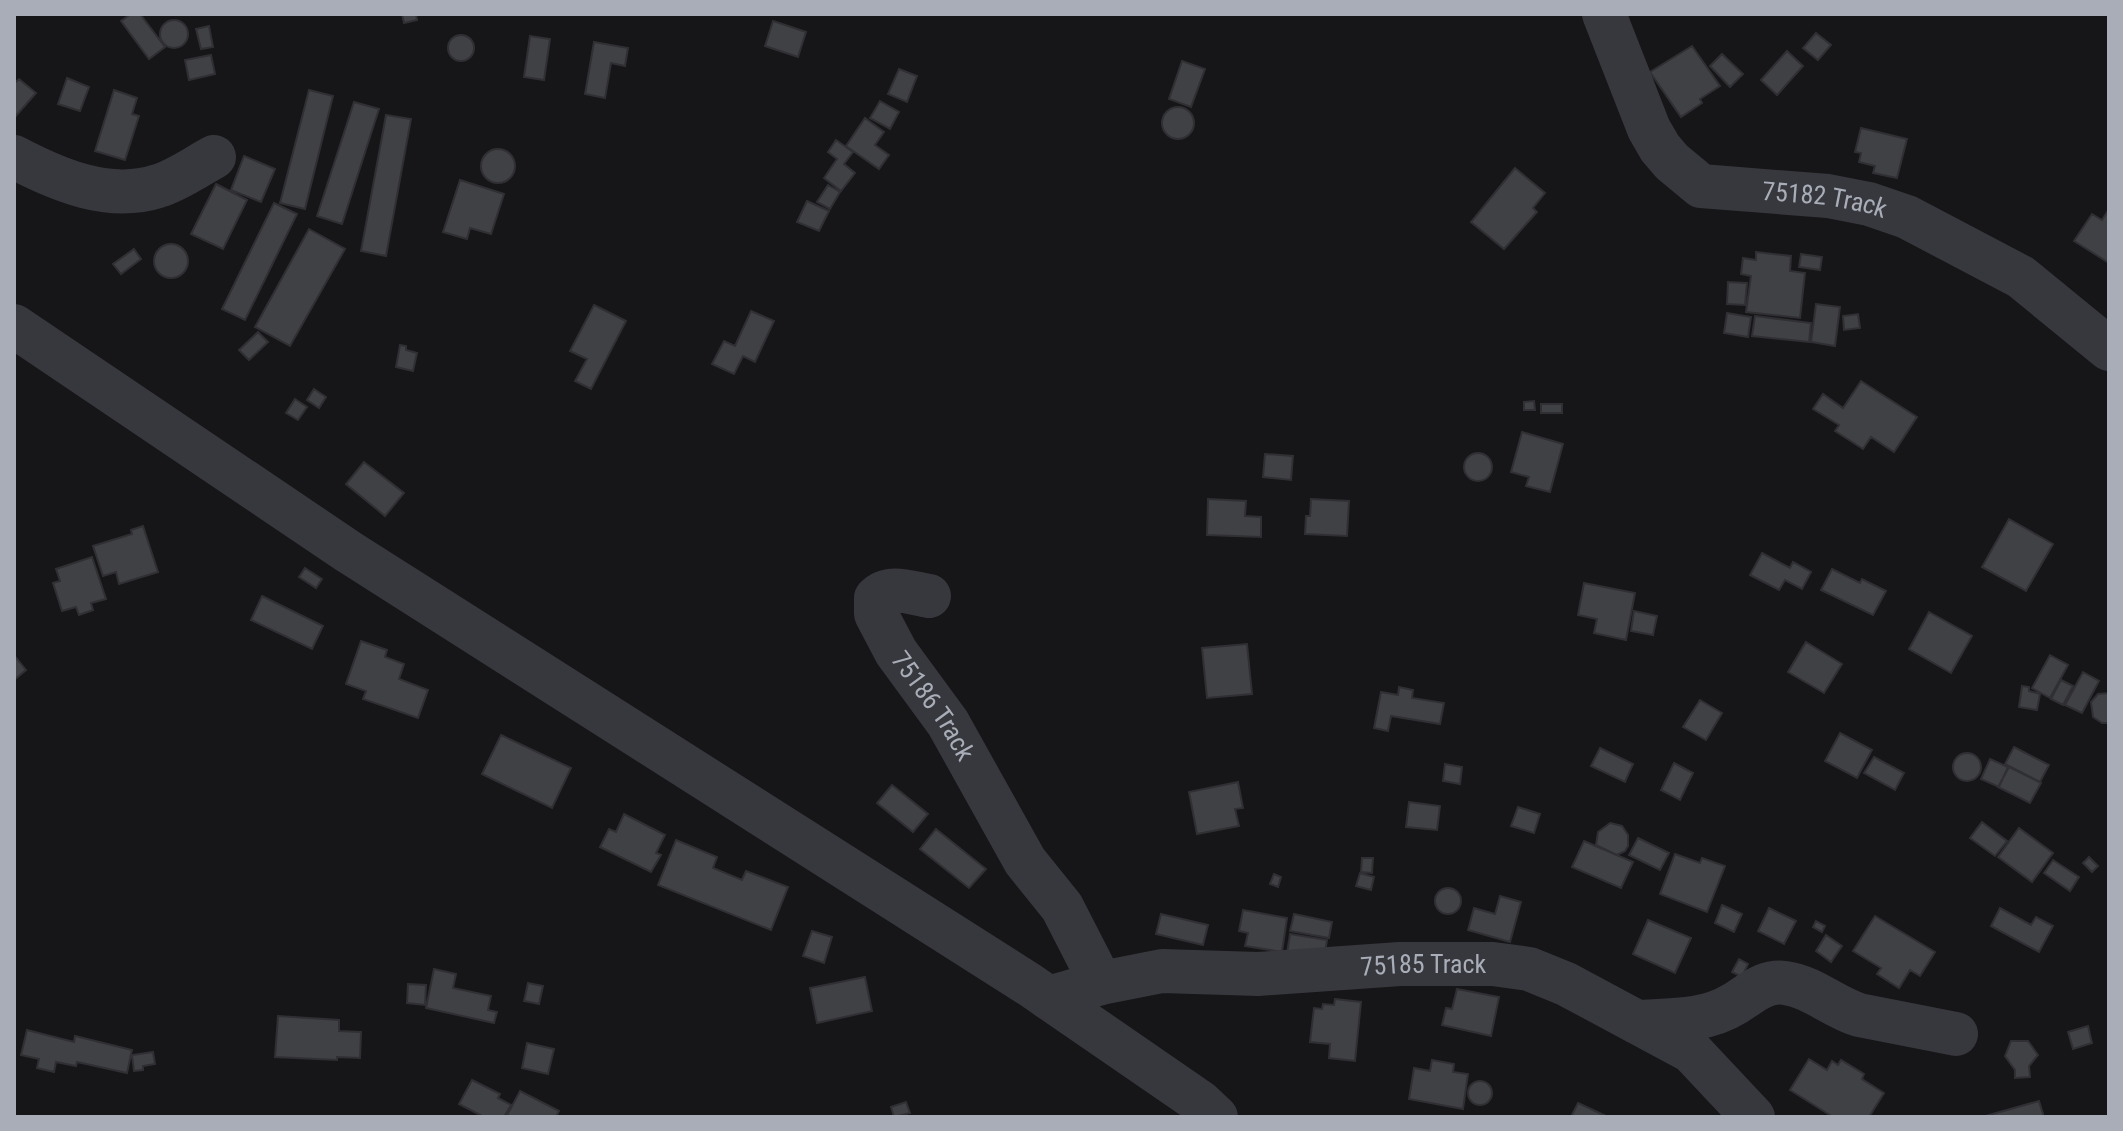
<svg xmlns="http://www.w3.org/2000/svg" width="2123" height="1131" viewBox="0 0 2123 1131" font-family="'Roboto Condensed',sans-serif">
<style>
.building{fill:#404145;stroke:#303034;stroke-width:2}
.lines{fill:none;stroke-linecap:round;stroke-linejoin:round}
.minor{stroke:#37383d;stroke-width:44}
.labels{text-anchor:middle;stroke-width:7;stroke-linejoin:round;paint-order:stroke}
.street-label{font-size:26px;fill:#a8adb8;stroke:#111113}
</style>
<rect width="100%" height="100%" fill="#161618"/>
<path class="building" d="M131,14H140L165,47L149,59L121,21Z
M402,14H416L417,20L404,23Z
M160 34a14 14 0 1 1 28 0a14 14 0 1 1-28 0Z
M773,21L806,32L798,57L765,46Z
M209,26L213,47L201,49L196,29Z
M1816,33L1831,45L1818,60L1803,48Z
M448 48a13 13 0 1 1 26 0a13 13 0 1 1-26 0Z
M530,36L550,39L544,80L524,77Z
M594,42L628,48L625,66L611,63L605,98L585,94Z
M1692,46L1720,86L1700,99L1702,103L1681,117L1650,72Z
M1787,51L1803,66L1777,95L1761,80Z
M1722,54L1743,74L1730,87L1710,66Z
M211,55L215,74L189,80L185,60Z
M1182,61L1205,69L1191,107L1169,99Z
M899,69L917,76L907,102L888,94Z
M67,78L89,87L80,111L58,104Z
M19,79L36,93L14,118V84Z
M114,90L137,98L132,114L139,116L125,160L95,151Z
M309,90L333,96L305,209L280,203Z
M880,101L899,112L890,129L870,118Z
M354,102L379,109L342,224L317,216Z
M1162 123a16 16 0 1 1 32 0a16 16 0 1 1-32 0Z
M386,115L411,119L386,256L361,251Z
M865,118L884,132L875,145L889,155L879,169L846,146Z
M1861,128L1907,139L1897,178L1873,173L1875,166L1859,162L1861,153L1855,152Z
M836,140L853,152L844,164L855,173L841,191L824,178L837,159L828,152Z
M481 166a17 17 0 1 1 34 0a17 17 0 1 1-34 0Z
M244,156L275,169L261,202L231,190Z
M1515,168L1545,193L1533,208L1537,212L1504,249L1471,222Z
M460,180L504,194L491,234L470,228L467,239L443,232Z
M216,184L247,200L223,249L191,234Z
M828,185L840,192L830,209L817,202Z
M807,201L829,211L819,231L797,222Z
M274,203L297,214L245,320L222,309Z
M2109,209V263L2074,241L2092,214L2102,220Z
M309,229L345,249L290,346L255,327Z
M154 261a17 17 0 1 1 34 0a17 17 0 1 1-34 0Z
M134,249L141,259L121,274L113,264Z
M1756,252L1791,256L1790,271L1805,273L1800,318L1746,312L1751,276L1741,274L1743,258L1756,260Z
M1801,254L1822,257L1820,270L1799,267Z
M1728,282L1747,283L1745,305L1727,304Z
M1816,304L1840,307L1835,346L1811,342Z
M594,305L626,321L591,389L575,381L587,359L570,351Z
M751,311L774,321L755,362L743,356L734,374L712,364L724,341L735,346Z
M1727,313L1751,317L1748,337L1724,333Z
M1858,314L1860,328L1844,330L1843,316Z
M1755,316L1811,323L1809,342L1752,336Z
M258,332L268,342L249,360L239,350Z
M400,345L406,346V350L417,353L413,371L396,367Z
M1861,381L1917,417L1894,452L1871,437L1863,449L1835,431L1839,425L1813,409L1823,394L1843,408Z
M314,389L326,397L319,408L307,400Z
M295,399L307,407L298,420L286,413Z
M1534,401L1535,410H1524V402Z
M1541,404H1562V413H1541Z
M1522,432L1563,444L1550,492L1526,486L1529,477L1511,472Z
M1464 467a14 14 0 1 1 28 0a14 14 0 1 1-28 0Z
M1265,454L1293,456L1291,480L1263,477Z
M364,462L404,493L385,516L346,484Z
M1208,499L1246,501L1245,516L1261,517V537L1207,535Z
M1311,499L1349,501L1347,536L1305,534L1306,516H1310Z
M2009,519L2053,544L2026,591L1982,567Z
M143,526L158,572L119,584L116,572L103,576L93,546L132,534L131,530Z
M1762,553L1790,568L1793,562L1811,572L1802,589L1785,580L1779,590L1750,575Z
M92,557L106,599L91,603L93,610L79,615L76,607L62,611L53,583L60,581L56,569Z
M305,568L322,579L316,588L299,577Z
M1832,569L1860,583L1862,579L1886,591L1873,615L1821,590Z
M1584,583L1635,593L1626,640L1594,633L1597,619L1578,615Z
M262,596L323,626L312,649L251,620Z
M1634,611L1657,616L1653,635L1631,631Z
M1929,612L1972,636L1951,673L1909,649Z
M361,641L387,650L385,657L404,664L399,679L428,690L418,718L363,699L366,691L346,684Z
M1806,642L1842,664L1824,693L1788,672Z
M1247,644L1252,694L1207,698L1202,648Z
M14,655L26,670L14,680Z
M2050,655L2068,665L2050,698L2032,688Z
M2083,672L2099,681L2082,713L2065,705Z
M2061,680L2073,686L2063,705L2051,699Z
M2022,686L2029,687V691L2040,694L2037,710L2019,707Z
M1399,687L1413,690L1412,698L1444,703L1440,724L1391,716L1388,731L1374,728L1381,692L1398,695Z
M2109,693V723H2102L2093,717L2091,702L2098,694Z
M1700,700L1722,713L1706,740L1683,727Z
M1840,733L1872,750L1857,778L1825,761Z
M501,735L571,768L552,808L482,774Z
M2014,747L2049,765L2040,782L2005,764Z
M1600,748L1633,764L1625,782L1591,766Z
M1953 767a14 14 0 1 1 28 0a14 14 0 1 1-28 0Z
M1874,757L1904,773L1895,790L1864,773Z
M1990,759L2008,767L1999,787L1981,779Z
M1674,763L1693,773L1680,800L1661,790Z
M1445,764L1462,767L1460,784L1443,781Z
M2009,767L2041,783L2030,803L1998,787Z
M1238,782L1243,808L1235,809L1239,826L1197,834L1189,792Z
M892,785L928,814L913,832L877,803Z
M1409,802L1440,806L1437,830L1406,827Z
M1518,807L1540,814L1534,833L1511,826Z
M624,814L665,835L656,853L661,855L651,872L600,847L609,829L616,832Z
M1982,822L2007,841L1995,856L1970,838Z
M1610,823L1622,826L1628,835V846L1625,851L1617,855L1596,845L1598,832Z
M2019,828L2053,853L2032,882L1998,857Z
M936,829L986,869L969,888L920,849Z
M1638,838L1669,853L1660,870L1629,855Z
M676,840L717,857L713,868L742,880L746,871L788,887L771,930L658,885Z
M1584,841L1633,862L1621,888L1572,867Z
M1675,854L1700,863L1702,858L1725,866L1707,912L1660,894Z
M2089,857L2098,866L2092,872L2083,863Z
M1362,858H1373L1372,873L1361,872Z
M2053,860L2079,877L2070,891L2044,873Z
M1360,873L1374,877L1371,890L1356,886Z
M1274,874L1281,877L1278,887L1270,884Z
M1435 901a13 13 0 1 1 26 0a13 13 0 1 1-26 0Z
M1500,896L1521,902L1510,942L1468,930L1474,908L1495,914Z
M1722,905L1742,914L1734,932L1715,923Z
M1769,908L1796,921L1784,944L1758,931Z
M2000,908L2031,925L2036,917L2053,926L2039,952L1991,926Z
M1243,910L1287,918L1282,952L1245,946L1248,933L1239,931Z
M1161,914L1208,925L1203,945L1156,934Z
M1294,914L1332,922L1329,938L1290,931Z
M1875,916L1935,952L1920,976L1910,970L1899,988L1877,974L1881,968L1853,951Z
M1648,920L1691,938L1675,973L1633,954Z
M1816,921L1825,926L1822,932L1813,927Z
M812,931L832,937L824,963L803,956Z
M1290,934L1327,940L1324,960L1287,953Z
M1826,935L1842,946L1831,962L1816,951Z
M1739,959L1748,964L1742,977L1732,972Z
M434,969L456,974L453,988L491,996L488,1010L497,1012L494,1023L426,1008Z
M865,977L872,1011L817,1023L810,988Z
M528,983L543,986L539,1004L524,1001Z
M408,984L426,985L425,1005L407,1003Z
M1457,989L1499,997L1491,1036L1442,1025L1446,1008L1452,1009Z
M1335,999L1361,1002L1355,1061L1329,1058L1330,1044L1310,1042L1314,1008L1322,1009L1323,1004L1334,1005Z
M278,1016L339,1020V1031L361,1032L360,1058L337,1057V1060L275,1057Z
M2088,1026L2092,1043L2073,1049L2068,1032Z
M27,1030L74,1042L75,1036L132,1050L127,1073L77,1062L76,1066L56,1062L54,1072L37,1068L39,1059L21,1055Z
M2011,1041H2028L2038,1055L2029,1066L2030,1077L2015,1078V1070L2005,1056Z
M527,1043L554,1049L548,1074L522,1068Z
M153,1052L155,1064L143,1066V1070L134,1071L132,1055Z
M1809,1059L1827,1070L1832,1061L1838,1065L1841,1060L1864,1074L1862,1079L1884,1093L1869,1117H1833L1790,1090Z
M1432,1060L1454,1064L1453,1072L1468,1074L1463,1109L1409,1099L1414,1068L1430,1071Z
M472,1080L500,1094L498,1098L511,1105L504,1117H484L459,1104Z
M1468 1093a12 12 0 1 1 24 0a12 12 0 1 1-24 0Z
M520,1091L559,1111L556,1117H506Z
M2039,1101L2044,1117H1982Z
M906,1102L910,1113L894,1117L891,1107Z
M1578,1103L1608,1117H1571Z"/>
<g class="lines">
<g class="minor">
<path id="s1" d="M1604,14L1649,129L1660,148L1672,162L1701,186L1828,196L1869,204L1907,217L2021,277L2109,349"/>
<path d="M14,157C58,180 109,202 158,186C178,180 197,166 214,157"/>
<path d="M14,326L349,552L1030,985L1200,1102L1216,1117"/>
<path id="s2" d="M929,596C911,593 889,584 876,598V614L896,652L948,723L1025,861L1062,907L1101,983"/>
<path id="s3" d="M1049,998L1101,983L1162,971L1258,974L1400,964H1493L1529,969L1566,984L1691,1051L1753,1117"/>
<path d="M1637,1022C1670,1020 1705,1022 1734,1004C1751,994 1764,980 1785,983C1813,987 1833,1007 1859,1015L1956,1034"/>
</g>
</g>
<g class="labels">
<g class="street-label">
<text dy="9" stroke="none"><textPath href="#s1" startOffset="326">75182 Track</textPath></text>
<text dy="9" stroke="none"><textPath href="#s2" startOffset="180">75186 Track</textPath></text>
<text dy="9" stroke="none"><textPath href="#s3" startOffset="378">75185 Track</textPath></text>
</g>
</g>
<rect width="2123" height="1131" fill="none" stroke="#a8adb8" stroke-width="32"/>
</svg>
